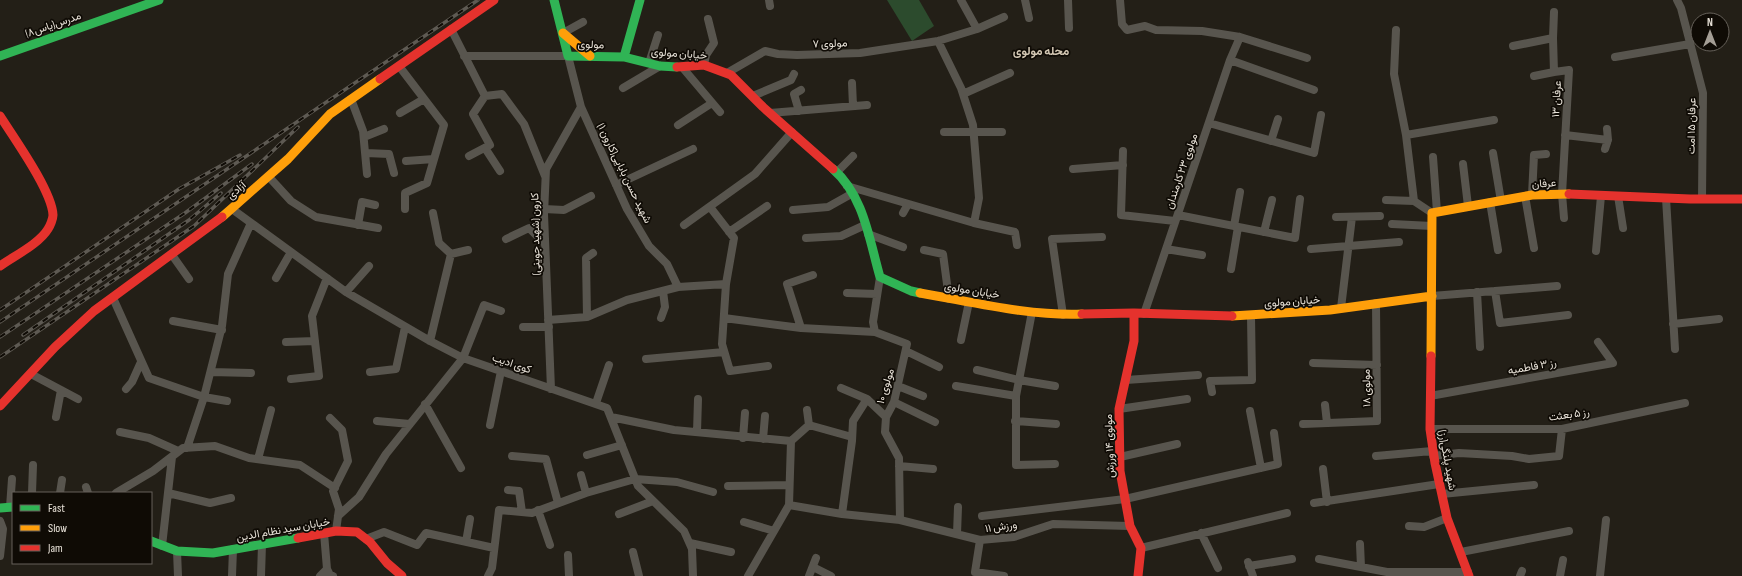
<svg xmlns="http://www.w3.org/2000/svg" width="1742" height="576" viewBox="0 0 1742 576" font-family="'Sofia Sans Condensed',Vazirmatn,sans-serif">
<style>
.green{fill:#2c4b2d}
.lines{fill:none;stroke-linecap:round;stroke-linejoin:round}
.street{stroke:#58554e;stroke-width:8}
.fast{stroke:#30b455;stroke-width:9}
.slow{stroke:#ff9f0a;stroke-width:9}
.jam{stroke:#e5322d;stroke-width:9}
.rail-casing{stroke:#5e5a53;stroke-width:3.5}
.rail{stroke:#0f0b05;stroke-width:2;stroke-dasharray:6;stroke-linecap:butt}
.labels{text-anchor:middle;stroke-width:3.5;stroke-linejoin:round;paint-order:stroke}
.street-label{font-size:11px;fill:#e9e3d9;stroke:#0f0b05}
.neighbourhood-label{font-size:12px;font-weight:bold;fill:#d4c8b4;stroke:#0f0b05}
</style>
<rect width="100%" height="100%" fill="#231f17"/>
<path class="green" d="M887,0H919L934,26L912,41Z"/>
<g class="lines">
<path class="street" d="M769,0L770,6
M961,0L977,29
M1025,0L1029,18
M1068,0L1069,28
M1120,0L1122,24L1127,30L1145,26L1156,30L1202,31L1240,37L1307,58
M1677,0L1681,8L1703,93L1702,199
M451,29L485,96L502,94L524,124L545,176
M1396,30L1394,74L1406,135L1414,201
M563,33L583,22
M1553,38L1554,12
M938,41L961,88L973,125L979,198L974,223
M1513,46L1553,38L1554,72L1569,70L1562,194L1564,218
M464,56H568L581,107L546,169L544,214L551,389
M1615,57L1690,44
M1230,60L1314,90
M649,63L658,35
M704,65L706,55L714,43L708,19
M399,66L444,125L427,183L405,193V209
M682,67L720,112
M727,73L765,51L778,54L797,55L860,53L938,41L977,29L1004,17
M1534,76L1554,72
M852,83L853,106
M623,88L660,66
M963,94L1010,73
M753,96L791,80L794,74
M351,99L363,131L367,174
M581,107L627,209L649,246L667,264L678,287
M799,111L794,94L801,90
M400,113L424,99
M770,113L867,105
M1209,123L1314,153L1321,115
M678,125L712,103
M944,132H1002
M1406,135L1494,120
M1565,135L1608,140L1607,129
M364,137L384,129
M1271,141L1278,119
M485,148L500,171
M1605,149L1608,140
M1123,151L1121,215L1175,221
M366,153L389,154L394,173
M1493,153L1501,201
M469,156L490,145L473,114L485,96
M1433,157L1437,212
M406,161L434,159
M1463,164L1468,206
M1073,169L1123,165
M837,172L853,156
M269,177L291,201L316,217L378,228
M616,185L693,149
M847,186L974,223L1015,232L1017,245
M1532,195L1534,155L1546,154
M1525,196L1534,248
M1618,196L1623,228
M1666,198L1675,349
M1386,200L1414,201L1432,213
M1490,202L1498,250
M710,207L734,238L726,284L722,344L730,371L768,366
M232,209L346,292L430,341L463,358L607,408L638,486L684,531L692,549L693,576
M544,209L564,210L591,196
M793,210L828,207L853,193
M433,213L439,243L451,254
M903,213L908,204
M1178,215L1295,238L1300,199
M1336,217L1380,216
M1392,224L1432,226
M358,225L362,202L375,205
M684,225L755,174L792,132
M1234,226L1240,192
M729,232L767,206
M1264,232L1272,200
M868,234L903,247
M806,238L841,236L865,225
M506,239L529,228L545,244
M1166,249L1202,255
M1311,249L1399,242
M924,250L943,254L949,299
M1596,251L1601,196
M172,255L189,279
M1231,269L1238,227
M880,277L873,322L875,332L907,344L894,402L886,417L885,432L899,458L900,520
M276,278L291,252
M1495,291L1500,323L1568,315
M346,292L369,266
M1477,292L1480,347
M847,293L877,294
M1432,296L1557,286
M113,298L149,378L204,397L227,401
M1341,308L1352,217
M1032,312L1016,396V465L1055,464
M1144,314L1230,60L1240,37
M1063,315L1052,239L1102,237
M587,317L586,258L593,253
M661,318L665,307L663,291
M724,318L801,328L875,332
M548,320L587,317L627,300L678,287L726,284
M173,321L222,330
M1673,324L1719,319
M523,327H549
M801,328L787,284L813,275
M961,340L969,302
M430,341L451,254L468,250
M286,342L315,341
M906,351L939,367
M646,359L724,352
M1313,363L1377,365
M977,370L1019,380L1055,386
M211,372L251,373
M370,372L396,369L405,327
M31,374L78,399
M291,379L319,376L312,316L327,278
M1126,380L1198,375
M898,386L923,396
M956,386L1016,396
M841,388L867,399
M126,389L132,382L141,362
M1212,392L1210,381L1252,380L1251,316
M1430,396L1613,363L1598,342
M894,402L935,422
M596,403L609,365
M425,404L461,468
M1325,405L1327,423
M1119,409L1187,399
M807,410L809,425
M1250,411L1261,468
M56,417L61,390
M611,417L674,430L791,441
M330,418L342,430L348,461L333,491L339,509L336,531
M377,421L410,424
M1015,421L1056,424
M1303,424L1377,421L1376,303
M490,425L501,371
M1430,429H1562L1685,403
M120,432L149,438L178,451
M697,432L698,399
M743,438L745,413
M763,439L765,416
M791,441L809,425L852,437
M187,448L204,397L222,326L228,274L251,223
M587,455L622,445
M512,456L546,459L558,503
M1376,456L1432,451
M1433,456L1459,453L1512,456L1529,459L1559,456L1562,429
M1120,457L1177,444
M258,459L271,410
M899,466L933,469
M1323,469L1327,502
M581,475L586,493
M728,486L789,485
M86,487L88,493
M508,490L519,491L522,512
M32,493L33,465
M60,493L62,480
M116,493L153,471L183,448L215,446L249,458L300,465L335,488
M168,493L210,503L231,498
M1442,494L1534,485
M1314,503L1439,484
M789,505L842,514L900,520L980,540L1014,537L1053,524L1130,526
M10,507L12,479
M538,510L550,545
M619,514L653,501
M842,514L852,441L853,421L867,399L886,417
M338,516L359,497L386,454L463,358L484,305L501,311
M982,516L1125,499L1278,464L1274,433
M0,521L3,529L0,556
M744,522L774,531
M1409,526L1424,527L1447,518
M324,533L327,569L330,575L333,576
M1201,533L1218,568
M957,534L958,507
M366,539L384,532L417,545L426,533L494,548
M980,540L975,572L1004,576
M466,542L470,519
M690,543L731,552
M1360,544L1361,567
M162,546L172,457
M1141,548L1287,513
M177,551L178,576
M633,552L639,576
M1461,552L1569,531
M568,555L569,576
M1319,559L1387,572H1468
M1248,562L1253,576
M1249,566L1292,559
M813,567L831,576
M232,576L233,549
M261,576L262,544
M320,576L327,569
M488,576L492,568L499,510L532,513L586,493L635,479L677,482L713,492
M748,576L789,505L791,441
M809,576L816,558
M1520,576L1522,571
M1560,576L1563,560
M1600,576L1606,520"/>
<path class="fast" d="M554,0L568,56L624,57L660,66L677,67
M0,56L159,0
M624,57L640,0
M833,169C864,196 869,239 880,277L911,291L920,293
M0,508L13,507
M151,541L177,551L213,553L298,538"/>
<path class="slow" d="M563,33L590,56
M222,217L288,159L330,114L380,79
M920,293C973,302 1028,316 1082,314
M1232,316L1330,310L1432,296
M1431,356L1432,213L1532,195L1569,194"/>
<path class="jam" d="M677,67L704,65L731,75L763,107L833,169
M380,79L494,0
M0,116C14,138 52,191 53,215C53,219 50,226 48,229C39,244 14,256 0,266
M1569,194L1690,199H1742
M1134,313V341L1119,409L1120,471L1130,526L1141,548L1138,576
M1082,314L1134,313L1232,316
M1431,356L1430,429L1435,463L1447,518L1469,576
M0,406L55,347L94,311L222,217
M298,538L336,531L357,532L370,542L387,563L402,576"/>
<g class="rail-casing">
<path id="rail" d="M0,310L179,189L240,155
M0,322L478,0
M23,335L189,220L221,193
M0,337L185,213L252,164
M0,357L194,226L298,127"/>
</g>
<use href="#rail" class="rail"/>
</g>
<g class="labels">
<g class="street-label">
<text transform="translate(53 24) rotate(-19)" y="4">مدرس(یاس۸)</text>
<text transform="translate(830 43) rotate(-2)" y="4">مولوی ۷</text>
<text transform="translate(591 44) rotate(2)" y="4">مولوی</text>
<text transform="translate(679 53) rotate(4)" y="4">خیابان مولوی</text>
<text transform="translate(1556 99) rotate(-87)" y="4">عرفان ۱۳</text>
<text transform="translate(1691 126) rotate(-89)" y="4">عرفان ۱۵ امت</text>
<text transform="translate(1181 171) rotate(-71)" y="4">مولوی ۲۳ کارمندان</text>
<text transform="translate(625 173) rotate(64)" y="4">شهید حسن بابایی(کارون ۱)</text>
<text transform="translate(1544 183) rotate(-4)" y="4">عرفان</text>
<text transform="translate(236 190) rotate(-41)" y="4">آزادی</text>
<text transform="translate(535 234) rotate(-91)" y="4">کارون (شهید جوینی)</text>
<text transform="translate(972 290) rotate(9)" y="4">خیابان مولوی</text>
<text transform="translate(1292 301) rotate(-4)" y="4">خیابان مولوی</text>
<text transform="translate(512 363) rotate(19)" y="4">کوی ادیب</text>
<text transform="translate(1532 366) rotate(-10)" y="4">رز ۳ فاطمیه</text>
<text transform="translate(885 386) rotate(-73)" y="4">مولوی ۱۰</text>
<text transform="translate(1366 388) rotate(-91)" y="4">مولوی ۱۸</text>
<text transform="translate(1569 414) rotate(-8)" y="4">رز ۵ بعثت</text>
<text transform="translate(1109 446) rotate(-92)" y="4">مولوی ۱۴ ورزش</text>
<text transform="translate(1448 460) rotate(80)" y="4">شهید پلنگی(رز)</text>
<text transform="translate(1001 526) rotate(-8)" y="4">ورزش ۱۱</text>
<text transform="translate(283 529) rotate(-10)" y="4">خیابان سید نظام الدین</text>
</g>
<g class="neighbourhood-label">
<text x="1041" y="55">محله مولوی</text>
</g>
</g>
<rect x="12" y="492" width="140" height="72" fill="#0f0b05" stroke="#66615a"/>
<rect x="20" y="505" width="20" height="6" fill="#30b455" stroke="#66615a"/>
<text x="48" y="512" font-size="12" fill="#e9e3d9">Fast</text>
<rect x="20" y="525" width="20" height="6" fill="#ff9f0a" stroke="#66615a"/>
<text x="48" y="532" font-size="12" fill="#e9e3d9">Slow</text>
<rect x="20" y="545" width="20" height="6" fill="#e5322d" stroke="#66615a"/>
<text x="48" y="552" font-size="12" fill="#e9e3d9">Jam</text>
<g transform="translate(1710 32)"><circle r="19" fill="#0f0b05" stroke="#66615a"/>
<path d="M0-3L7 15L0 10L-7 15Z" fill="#a49e95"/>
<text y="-6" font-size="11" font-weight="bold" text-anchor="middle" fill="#e9e3d9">N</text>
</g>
</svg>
